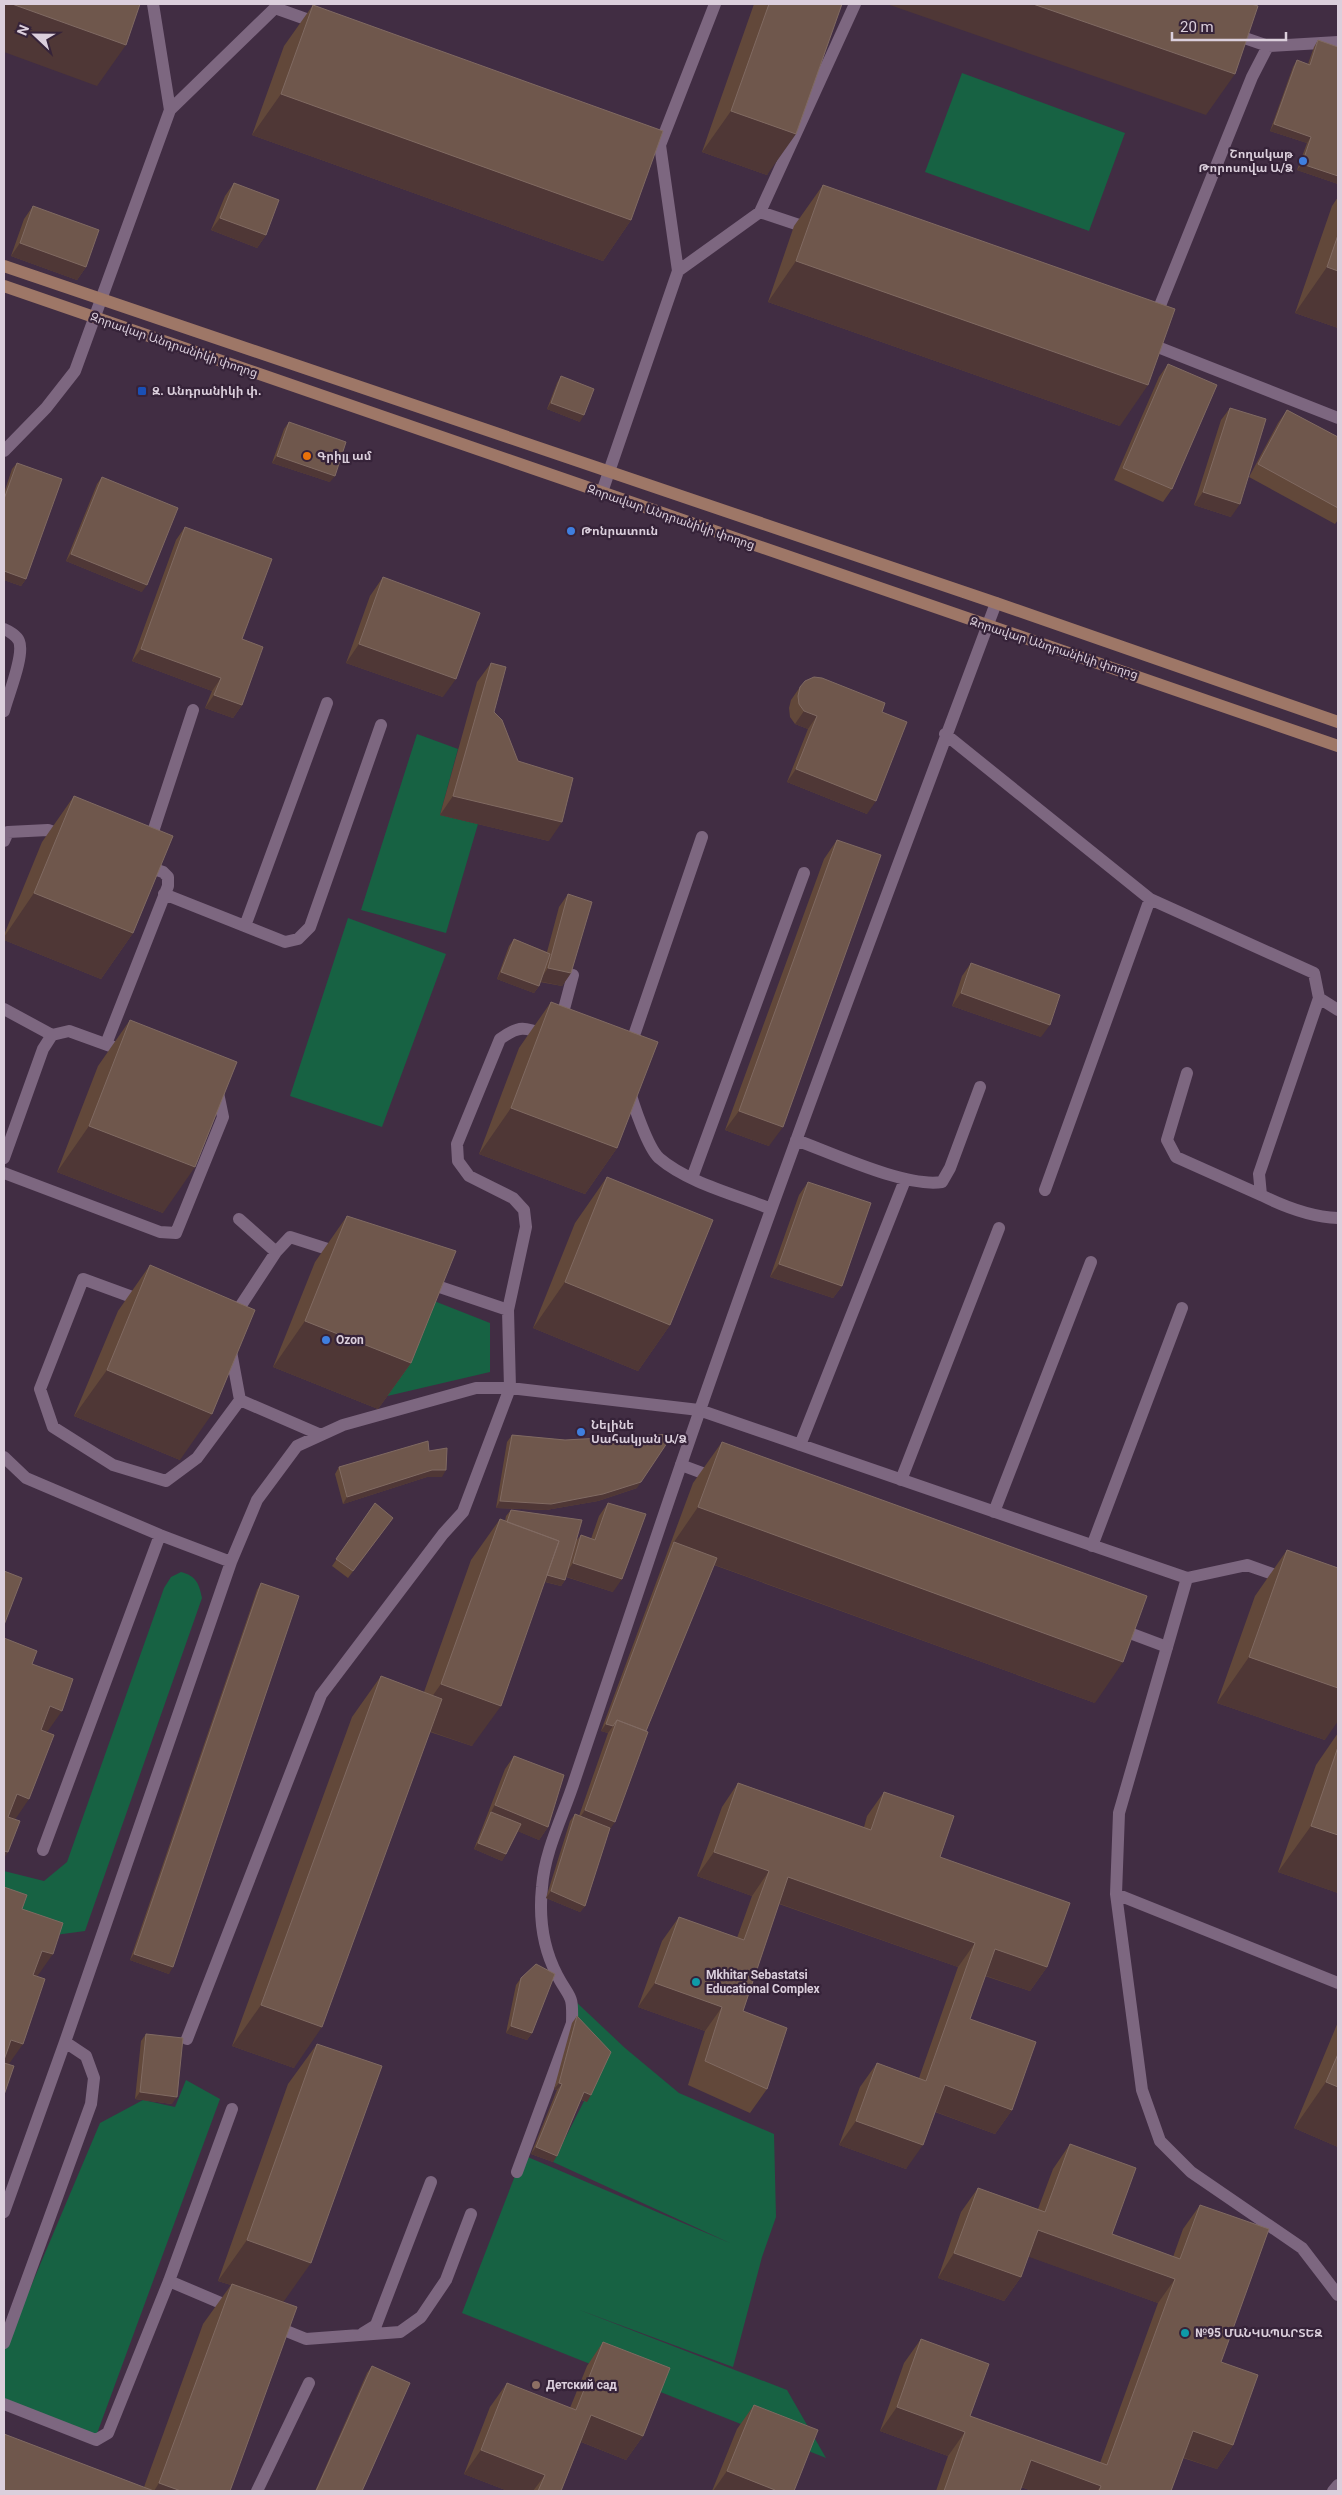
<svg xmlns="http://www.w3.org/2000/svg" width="1342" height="2495" viewBox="0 0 1342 2495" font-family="Roboto,'Noto Sans Armenian',sans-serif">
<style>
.green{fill:#176243}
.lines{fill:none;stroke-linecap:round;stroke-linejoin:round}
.lane{stroke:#7d6780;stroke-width:12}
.street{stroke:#7d6780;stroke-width:12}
.secondary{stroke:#9e7767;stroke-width:12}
.wall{fill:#62483a}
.shaded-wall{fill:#4f3736}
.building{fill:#6f574c;stroke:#806a62}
.shop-dot{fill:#3f7fe0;stroke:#362339;stroke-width:2}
.transit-dot{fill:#1a4fb4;stroke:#362339;stroke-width:2}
.food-dot{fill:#e8710a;stroke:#362339;stroke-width:2}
.culture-dot{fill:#0f9aa8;stroke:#362339;stroke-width:2}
.education-dot{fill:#8d6e63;stroke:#362339;stroke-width:2}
.labels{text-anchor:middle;stroke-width:4.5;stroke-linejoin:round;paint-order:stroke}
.poi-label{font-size:12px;font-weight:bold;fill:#dbcfdc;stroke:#362339;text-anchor:start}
.street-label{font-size:12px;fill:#dbcfdc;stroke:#362339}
</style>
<rect width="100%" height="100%" fill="#412d43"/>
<path class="green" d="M962,73L1125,133L1089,231L925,172Z
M417,734L458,749L440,815L478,824L446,933L361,910Z
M348,918L446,954L382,1127L290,1096Z
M424,1297L490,1323V1372L383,1397Z
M181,1572C196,1576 199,1583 202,1598L85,1931L55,1935L4,1919V1871L44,1881L67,1862L164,1588L171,1577Z
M573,1999L625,2048L679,2093L774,2134L776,2217L762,2257L733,2367L577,2309L787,2390L826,2458L462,2313L523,2155L730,2243L553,2162L606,2058L572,2023Z
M186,2080L220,2099L95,2439L4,2404V2350L100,2123L143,2100L175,2107Z"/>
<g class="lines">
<path class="lane" d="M153,4L170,110
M275,8L320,24
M1233,34L1268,46L1338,42
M760,212L855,4
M678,271L760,212L811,229
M1155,318L1252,77L1268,46
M1145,342L1338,418
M4,451L46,408L75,371L170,110L275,8L277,4
M602,492L678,271L660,145L715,4
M4,629C9,631 17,636 19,641C25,655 8,695 4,711
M945,734L1150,899L1045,1190
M4,841L8,832L48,830L65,836
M149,844L193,710
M164,894L285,942L298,939L310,927L381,725
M1150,899L1314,973L1319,998L1259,1174L1261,1195C1285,1207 1311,1217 1338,1218
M245,926L327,703
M1319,998L1338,1010
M4,1009L52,1035
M560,1024L573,975
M106,1044L168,886V877L163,872L142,865
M629,1050L702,837
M1187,1073L1167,1140L1176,1157L1261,1195
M629,1088C633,1104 648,1148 659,1158C688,1183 737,1195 771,1209
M796,1140C832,1153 906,1188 942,1182L950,1168L980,1087
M4,1158L43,1049L52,1035L69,1031L127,1052
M4,1173L160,1232L176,1233L223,1117L217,1088
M692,1178L804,873
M239,1219L276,1252
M425,1282L508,1310
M143,1301L83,1279L40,1389L53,1427L113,1465L166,1481L197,1458L240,1400L321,1435
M234,1316L276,1252L290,1237L340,1253
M230,1346L240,1400
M800,1445L905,1180
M4,1457L26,1478L160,1535L231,1562
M901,1480L999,1228
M994,1512L1091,1262
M1092,1546L1182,1308
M1187,1578L1119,1813L1116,1894L1142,2090L1160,2141L1191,2172L1302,2248L1338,2295
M43,1850L160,1535
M1116,1894L1338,1983
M187,2039L321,1695L443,1534L463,1512L510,1388L508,1310L526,1227L524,1210L513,1198L469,1176L458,1161L457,1144L500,1039C519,1025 525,1027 546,1035
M517,2172L572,2023C573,1992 570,2000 557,1975C543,1948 539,1916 542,1887C545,1849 564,1814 575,1779C599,1709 622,1640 645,1571C754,1245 876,924 996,603
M4,2212L65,2042L231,1562L257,1500L297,1446L343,1425L476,1388H510L699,1410L1187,1578L1247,1565L1287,1579
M169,2281L235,2309
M274,2326L306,2339L400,2332L421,2317L446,2280L471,2214
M363,2333L376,2325L431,2182
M4,2343L91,2104L94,2078L86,2056L65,2042
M4,2404L96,2440L108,2433L169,2281L232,2109
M257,2491L309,2383
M1333,2491L1338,2485"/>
<path class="street" d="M681,1465L716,1478
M1119,1629L1167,1647"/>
<path class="secondary" d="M4,266L996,603L1338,722
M4,286L1338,746"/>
</g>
<path class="wall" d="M754,4H842L767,175L702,152Z
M313,5L631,220L603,261L252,135L284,46Z
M1318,40L1338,184L1297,170L1307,143L1270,131L1293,67L1297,60L1308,64L1314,47Z
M234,183L266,235L257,248L211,230L225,196Z
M823,185L1120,426L768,302L794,226Z
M1338,197V328L1295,313L1332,206Z
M33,206L86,267L77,280L11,256L24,219Z
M1168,364L1172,489L1163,502L1114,480L1159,377Z
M561,376L580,422L547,409L557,383Z
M1230,408L1231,517L1194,505L1221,420Z
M1287,410L1338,437V520L1335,524L1249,477L1278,423Z
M289,422L330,482L272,463L284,429Z
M17,463L26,579L21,586L4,580V493L12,469Z
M102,477L142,592L66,561L97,484Z
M185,527L242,639V705L233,718L205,708L212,691L132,661L176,540Z
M383,577L443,697L346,663L370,596Z
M491,663L494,712L549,841L440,815L477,682Z
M800,687L882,712L867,814L787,782L808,729L795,724L790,717L789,708L791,700Z
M74,796L133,933L101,979L4,940V935L42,842Z
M837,840L769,1146L725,1130L824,859Z
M568,894L571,973L562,986L540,982L539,986L534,993L497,979L509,946L514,939L547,952L559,907Z
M971,963L1041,1037L952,1006L962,976Z
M551,1002L617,1148L585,1194L479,1154L519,1048Z
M130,1020L163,1213L57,1172L98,1066Z
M607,1177L670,1325L638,1371L533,1328L575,1223Z
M808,1182L842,1286L833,1298L770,1277L799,1195Z
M347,1216L411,1363L378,1409L273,1367L315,1262Z
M150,1265L180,1460L74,1416L118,1311Z
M512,1435L565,1440L637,1488L598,1501L546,1510L496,1508L507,1442Z
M722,1442L1095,1703L714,1565L646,1731L610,1828L585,1906L580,1912L546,1898L570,1821L575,1814L579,1816L608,1733L601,1731L693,1483Z
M429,1451L442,1477H427L343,1504L335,1474L339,1467Z
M375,1503L393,1518L348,1578L332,1566Z
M608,1503L613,1592L566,1577L565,1580L561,1586L545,1582L472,1746L430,1732L294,2068L232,2046L352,1717L381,1676L424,1692L471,1560L500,1519L505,1521L506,1516L511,1510L576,1541L581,1535L591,1539L599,1516Z
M1287,1550L1325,1740L1217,1703L1255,1596Z
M261,1583L169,1974L130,1960L257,1590Z
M1338,1733V1893L1278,1872L1316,1765Z
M514,1756L548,1827L539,1840L518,1831L506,1854L502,1861L474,1849L505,1769Z
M738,1783L864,1827L867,1816L884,1792L940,1857L1047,1967L1030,1991L985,1976L970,2019L1012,2110L995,2134L935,2112L906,2169L839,2145L860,2087L877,2063L919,2078L958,1967L779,1904L743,2011L767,2089L750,2113L688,2085L705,2031L638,2007L662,1941L679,1917L737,1938L752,1896L697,1876L722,1807Z
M521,1978L532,2033L527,2040L506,2033L516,1985Z
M577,2016L587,2102L581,2100L553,2162L531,2154L557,2090L554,2089L572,2023Z
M1338,2022V2147L1294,2128Z
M146,2034L172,2104L135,2099L141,2041Z
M317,2044L283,2302L230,2491H4L144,2487L203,2324L231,2285L218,2281L288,2084Z
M1070,2144L1112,2234L1173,2257L1183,2229L1200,2205L1221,2362L1233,2445L1217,2469L1183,2458L1171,2491H1032L1021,2487L1020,2491H936L948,2456L880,2431L904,2363L921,2339L970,2416L1100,2463L1158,2303L1028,2256L1021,2277L1004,2301L938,2278L961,2212L978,2188L1038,2209L1053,2169Z
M603,2342L643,2436L626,2460L581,2442L561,2491H508L464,2474L490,2407L507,2383L570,2408L587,2366Z
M372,2366L362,2491H315L367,2373Z
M754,2405L794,2491H712L737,2429Z"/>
<path class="shaded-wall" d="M4,4H12L126,45L97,86L4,52Z
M887,4H1033L1235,74L1206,115Z
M281,94L631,220L603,261L252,135Z
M731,111L796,134L767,175L702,152Z
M1274,124L1311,137L1307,143L1270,131Z
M1302,164L1338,176V184L1297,170Z
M220,218L266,235L257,248L211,230Z
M20,243L86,267L77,280L11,256Z
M796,261L1148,385L1120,426L768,302Z
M1327,267L1338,271V328L1295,313Z
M551,403L584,415L580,422L547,409Z
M277,456L335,476L330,482L272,463Z
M1203,492L1240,504L1231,517L1194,505Z
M71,554L147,585L142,592L66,561Z
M4,571L26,579L21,586L4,580Z
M359,644L456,679L443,697L346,663Z
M141,649L221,678L212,691L132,661Z
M214,695L242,705L233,718L205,708Z
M804,711L817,716L808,729L795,724Z
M796,769L876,801L867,814L787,782Z
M453,796L562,822L549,841L440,815Z
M34,893L133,933L101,979L4,940V937Z
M548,968L571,973L562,986L539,981Z
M501,972L539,986L534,993L497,979Z
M961,993L1050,1025L1041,1037L952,1006Z
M511,1108L617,1148L585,1194L479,1154Z
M739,1111L783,1127L769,1146L725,1130Z
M89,1126L195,1167L163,1213L57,1172Z
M779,1264L842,1286L833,1298L770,1277Z
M565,1282L670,1325L638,1371L533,1328Z
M305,1321L411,1363L378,1409L273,1367Z
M107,1370L212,1414L180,1460L74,1416Z
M432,1470H446L442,1477H427L343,1504L347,1497Z
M641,1482L637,1488L598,1501L546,1510L496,1508L500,1501Z
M698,1507L1123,1662L1095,1703L671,1549L674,1542Z
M495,1561L565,1580L561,1586L490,1567Z
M573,1563L622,1579L613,1592L564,1576Z
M1249,1657L1338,1688V1721L1325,1740L1217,1703Z
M441,1684L501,1706L472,1746L412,1725Z
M50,1706L62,1711L33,1752Z
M606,1724L613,1726L608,1733L601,1731Z
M17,1794L29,1799L4,1836V1813Z
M495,1805L548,1827L539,1840L488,1819L491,1812Z
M585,1810L615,1822L606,1835L576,1823Z
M1311,1826L1338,1835V1893L1278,1872Z
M478,1843L506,1854L502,1861L474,1849Z
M4,1851L8,1852L4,1858Z
M714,1852L769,1871L752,1896L697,1876Z
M788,1877L975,1943L958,1967L772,1901Z
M551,1891L585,1906L580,1912L546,1898Z
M995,1949L1047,1967L1030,1991L978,1973Z
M42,1951L53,1954L24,1995Z
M134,1954L173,1967L169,1974L130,1960Z
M655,1983L722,2007L705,2031L638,2007Z
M261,2005L322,2027L294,2068L232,2046Z
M511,2026L532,2033L527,2040L506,2033Z
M11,2040L23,2044L4,2071V2050Z
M1326,2082L1338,2087V2147L1294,2128Z
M559,2083L562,2084L557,2090L554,2089Z
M945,2085L1012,2110L995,2134L928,2109Z
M140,2092L177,2097L172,2104L135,2099Z
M584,2092L591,2095L587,2102L580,2099Z
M856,2121L923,2145L906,2169L839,2145Z
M536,2147L557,2156L553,2162L531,2154Z
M1038,2230L1175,2279L1158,2303L1021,2254Z
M247,2240L311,2263L282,2304L232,2284L231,2285L218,2281Z
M954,2253L1021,2277L1004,2301L938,2278Z
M897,2407L965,2432L948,2456L880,2431Z
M591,2415L643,2436L626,2460L574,2439Z
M1193,2431L1233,2445L1217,2469L1176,2455Z
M481,2450L545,2475L533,2491H508L464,2474Z
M1031,2460L1101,2486L1097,2491H1032L1014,2484Z
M727,2471L775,2490L774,2491H713Z
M159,2483L181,2491H154Z"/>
<path class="building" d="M12,4H140L126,45Z
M769,4H842L796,134L731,111Z
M1033,4H1251L1258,6L1235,74Z
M313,5L663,131L631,220L281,94Z
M1318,40L1338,47V176L1302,164L1311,137L1274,124L1297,60L1310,65Z
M234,183L279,200L266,235L220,218Z
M823,185L1175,309L1148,385L796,261Z
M33,206L99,230L86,267L20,243Z
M1338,235V271L1327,267Z
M1168,364L1217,385L1172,489L1123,468Z
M561,376L594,389L584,415L551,403Z
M1230,408L1266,419L1240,504L1203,492Z
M1287,410L1338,437V508L1258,464Z
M289,422L346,442L335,476L277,456Z
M17,463L62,479L26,579L4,571V499Z
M102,477L178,508L147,585L71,554Z
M185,527L272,559L242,639L263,647L242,705L214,695L221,678L141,649Z
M383,577L480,613L456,679L359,644Z
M491,663L506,667L494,712L502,720L518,761L573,778L562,822L453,796Z
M814,677L822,678L885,703L882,712L907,722L876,801L796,769L817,716L804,711L799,704L798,696L800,687L805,681Z
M74,796L173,836L133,933L34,893Z
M837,840L881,855L783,1127L739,1111Z
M568,894L592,902L571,973L548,968Z
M514,939L550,954L539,986L501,972Z
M971,963L1060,995L1050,1025L961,993Z
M551,1002L658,1042L617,1148L511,1108Z
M130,1020L237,1062L195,1167L89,1126Z
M607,1177L713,1220L670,1325L565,1282Z
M808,1182L871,1203L842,1286L779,1264Z
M347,1216L456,1251L411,1363L305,1321Z
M150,1265L255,1310L212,1414L107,1370Z
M673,1434L641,1482L603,1494L551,1504L500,1501L512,1435L565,1440Z
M428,1441L429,1451L447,1448L446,1470H432L347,1497L339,1467Z
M722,1442L1147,1596L1123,1662L698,1507Z
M375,1503L393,1518L353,1571L336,1559Z
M608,1503L646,1514L622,1579L573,1563L581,1535L595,1540Z
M511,1510L582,1520L565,1580L547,1575L559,1541L507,1522Z
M500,1519L559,1541L501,1706L441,1684Z
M674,1542L717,1558L646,1731L617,1720L613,1726L606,1724Z
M1287,1550L1338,1568V1688L1249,1657Z
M4,1571L22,1578L4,1625Z
M261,1583L299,1596L173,1967L134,1954Z
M4,1638L37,1651L32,1664L73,1679L62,1711L50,1706L41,1730L54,1735L29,1799L17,1794L8,1817L20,1821L8,1852L4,1851Z
M381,1676L442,1699L322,2027L261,2005Z
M617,1720L648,1732L615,1822L585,1810Z
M1338,1747V1835L1311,1826Z
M514,1756L564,1775L548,1827L495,1805Z
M738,1783L871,1830L884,1792L954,1816L940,1857L1070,1903L1047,1967L995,1949L970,2019L1036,2042L1012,2110L945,2085L923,2145L856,2121L877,2063L926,2081L975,1943L788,1877L743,2011L787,2028L767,2089L705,2061L722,2007L655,1983L679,1917L744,1940L769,1871L714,1852Z
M491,1812L521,1824L506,1854L478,1843Z
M575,1814L610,1828L585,1906L551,1891Z
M4,1887L27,1895L22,1909L63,1923L53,1954L42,1951L33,1975L45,1979L23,2044L11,2040L4,2060Z
M536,1964L555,1974L532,2033L511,2026L521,1978Z
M577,2016L611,2052L591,2095L584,2092L557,2156L536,2147L562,2084L559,2083Z
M146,2034L183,2038L177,2097L140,2092Z
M317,2044L382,2066L311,2263L247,2240Z
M1338,2054V2087L1326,2082Z
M4,2063L14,2066L4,2095Z
M1070,2144L1136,2168L1112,2234L1180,2259L1200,2205L1269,2229L1221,2362L1258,2375L1233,2445L1193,2431L1171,2491H1099L1101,2486L1031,2460L1020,2491H944L965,2432L897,2407L921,2339L989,2364L970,2416L1107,2465L1175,2279L1038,2230L1021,2277L954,2253L978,2188L1045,2212Z
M232,2284L297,2307L230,2491H181L159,2483Z
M603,2342L670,2368L643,2436L591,2415L561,2491H538L545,2475L481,2450L507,2383L576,2410Z
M372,2366L410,2383L362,2491H316Z
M754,2405L818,2430L794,2491H774L775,2490L727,2471Z
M4,2434L154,2491H4Z"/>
<g class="shop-dot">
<circle cx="1303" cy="161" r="5"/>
<circle cx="571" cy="531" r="5"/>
<circle cx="326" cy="1340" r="5"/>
<circle cx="581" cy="1432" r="5"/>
</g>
<rect class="transit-dot" x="137" y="386" width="10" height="10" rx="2.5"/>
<circle class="food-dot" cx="307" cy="456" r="5"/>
<g class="culture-dot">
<circle cx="696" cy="1982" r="5"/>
<circle cx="1185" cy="2333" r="5"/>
</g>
<circle class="education-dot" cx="536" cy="2385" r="5"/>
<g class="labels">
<g class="poi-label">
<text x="1293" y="158" text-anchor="end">Շողակաթ<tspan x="1293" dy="14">Թորոսովա Ա/Ձ</tspan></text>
<text x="152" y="395">Զ. Անդրանիկի փ.</text>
<text x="317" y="460">Գրիլլ ամ</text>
<text x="581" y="535">Թոնրատուն</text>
<text x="336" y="1344">Ozon</text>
<text x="591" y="1429">Նելինե<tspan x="591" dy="14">Սահակյան Ա/Ձ</tspan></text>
<text x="706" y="1979">Mkhitar Sebastatsi<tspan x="706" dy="14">Educational Complex</tspan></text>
<text x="1195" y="2337">№95 ՄԱՆԿԱՊԱՐՏԵԶ</text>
<text x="546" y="2389">Детский сад</text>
</g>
<g class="street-label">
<text transform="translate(174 345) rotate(19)" y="4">Զորավար Անդրանիկի փողոց</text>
<text transform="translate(671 517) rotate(19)" y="4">Զորավար Անդրանիկի փողոց</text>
<text transform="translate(1054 648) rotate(18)" y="4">Զորավար Անդրանիկի փողոց</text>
</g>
</g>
<rect width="1342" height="2495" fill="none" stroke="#dbcfdc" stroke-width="10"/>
<g transform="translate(35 35) rotate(292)" stroke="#362339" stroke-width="4" paint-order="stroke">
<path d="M0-4L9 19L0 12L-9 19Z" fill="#dbcfdc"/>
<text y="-8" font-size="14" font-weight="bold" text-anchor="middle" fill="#dbcfdc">N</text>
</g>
<path d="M1172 32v8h114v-8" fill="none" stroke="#dbcfdc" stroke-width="2.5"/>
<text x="1180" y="32" font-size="15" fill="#dbcfdc" stroke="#362339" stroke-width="4" paint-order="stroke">20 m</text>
</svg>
